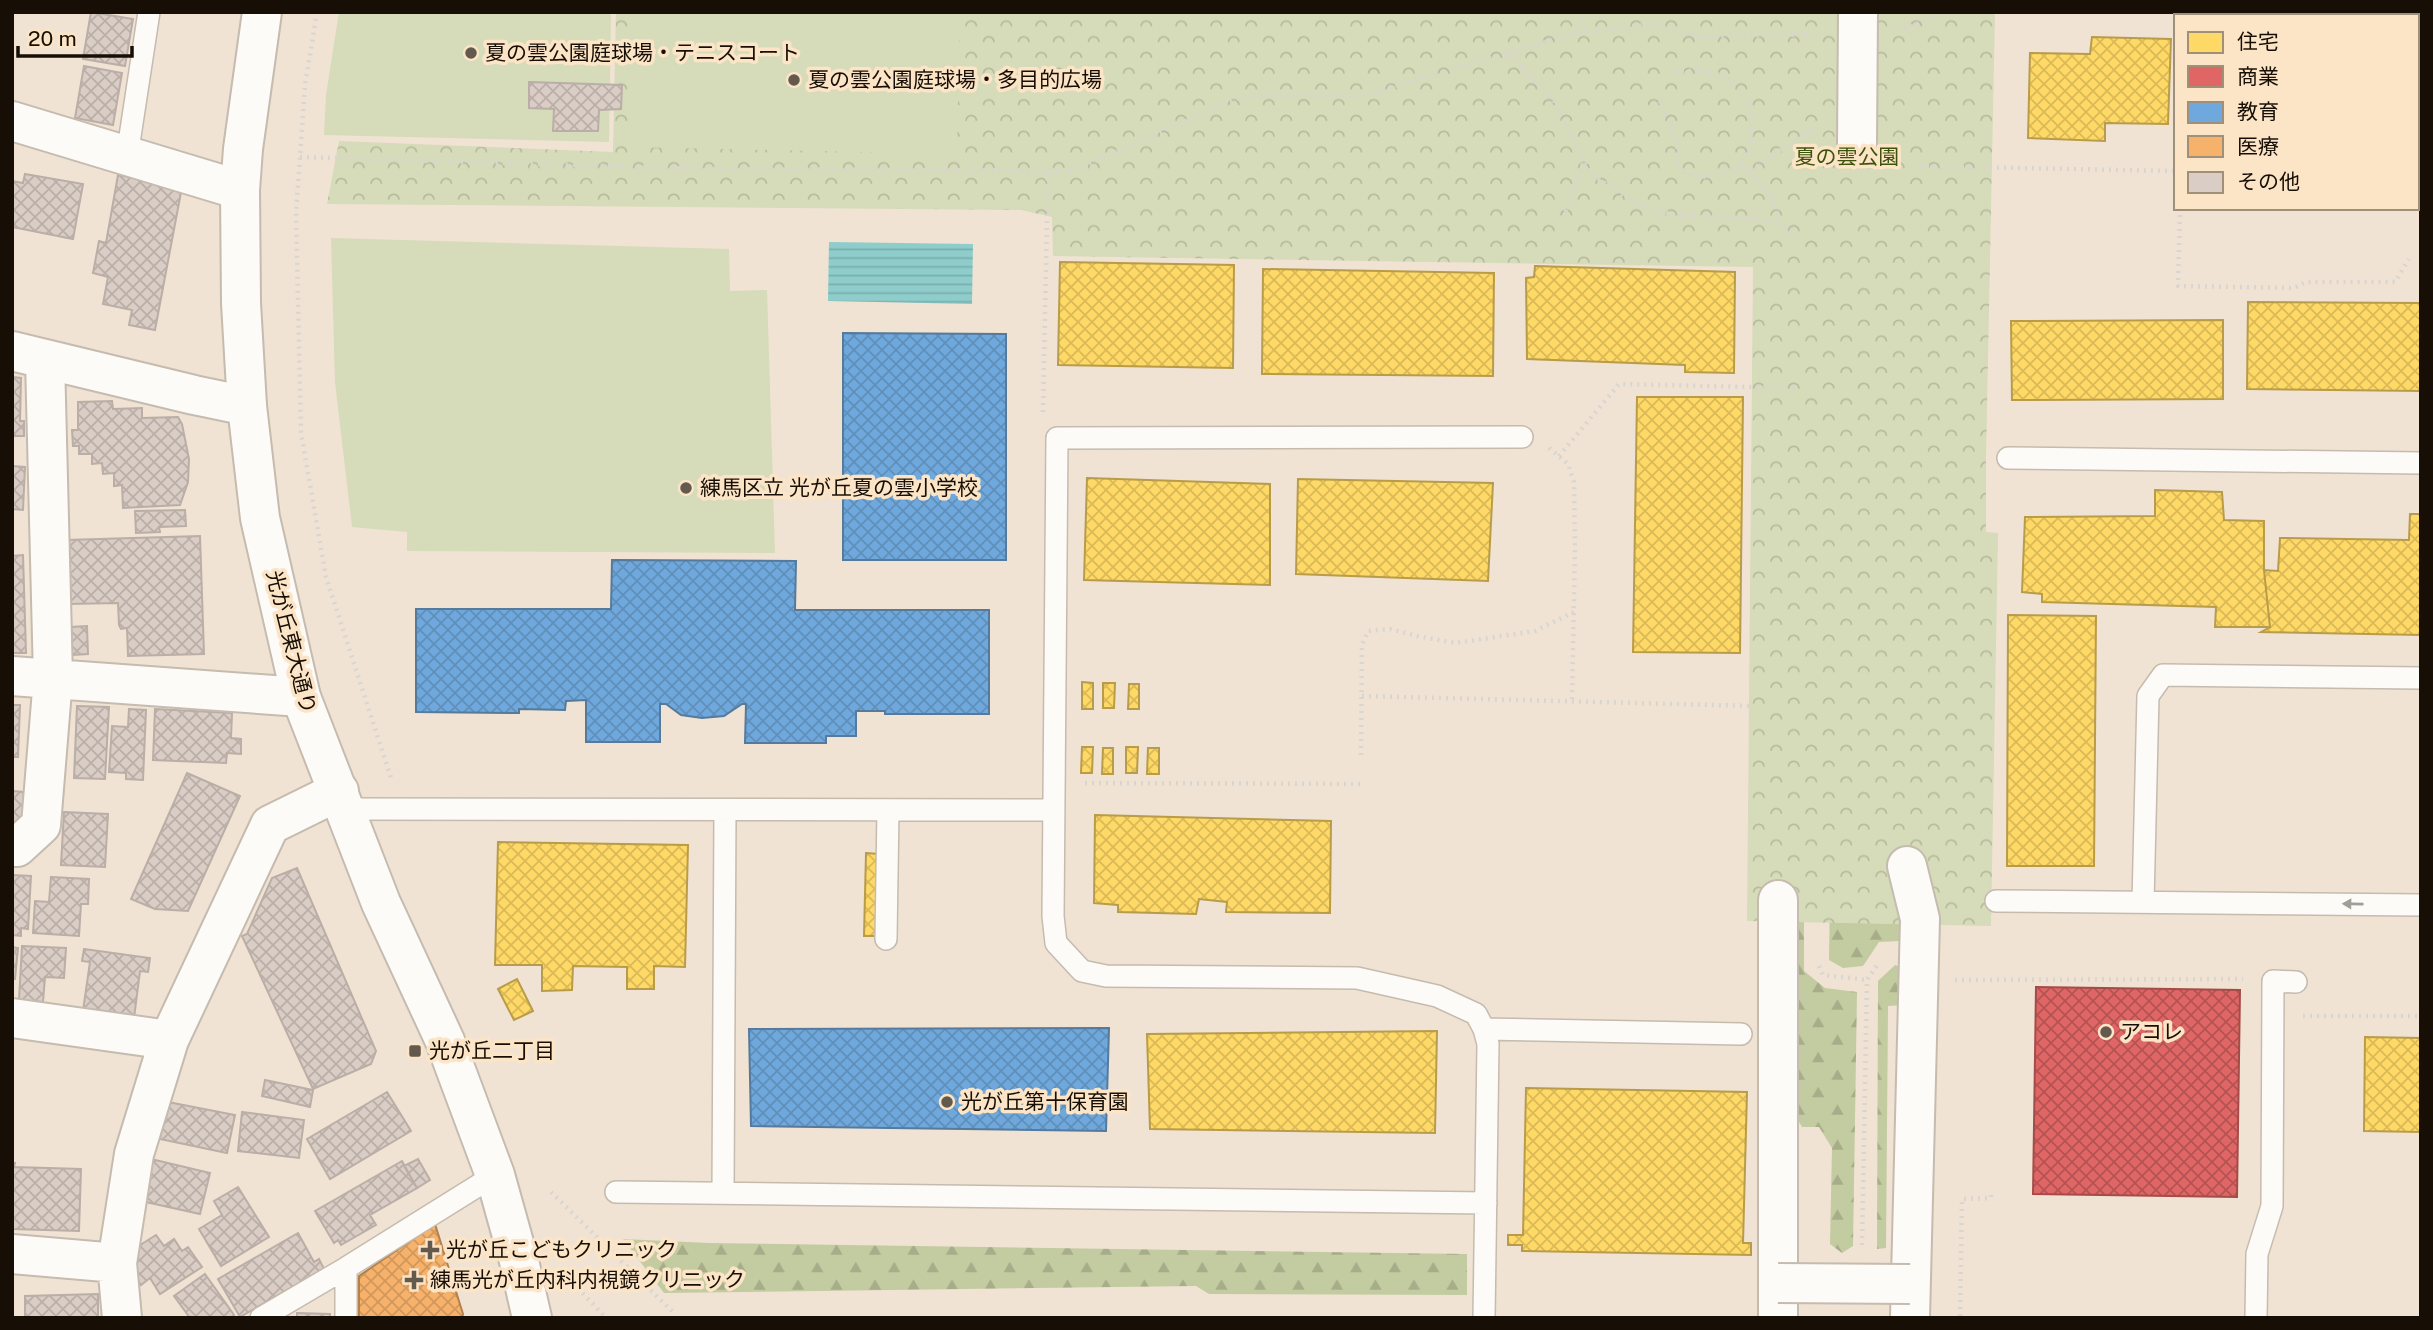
<svg xmlns="http://www.w3.org/2000/svg" width="2433" height="1330" viewBox="0 0 2433 1330" font-family="'Public Sans','Noto Sans JP',sans-serif">
<style>
.forest{fill:url(#forest-firs)}
.park{fill:url(#park-crowns)}
.pitch{fill:#d6dbb9}
.water{fill:url(#water-rules)}
.homes{fill:url(#homes-cross-hatch);stroke:#b99c49;stroke-width:2}
.shops{fill:url(#shops-cross-hatch);stroke:#a44c49;stroke-width:2}
.schools{fill:url(#schools-cross-hatch);stroke:#557a9c;stroke-width:2}
.health{fill:url(#health-cross-hatch);stroke:#b3814c;stroke-width:2}
.building{fill:url(#building-cross-hatch);stroke:#baaea6;stroke-width:2}
.lines{fill:none;stroke-linecap:round;stroke-linejoin:round}
.lane-casing{stroke:#c5bbaf;stroke-width:24}
.street-casing{stroke:#c5bbaf;stroke-width:42}
.secondary-casing{stroke:#c5bbaf;stroke-width:42}
.path{stroke:#d9d5d0;stroke-width:4.5;stroke-dasharray:2 5;stroke-linecap:butt}
.lane{stroke:#fdfbf8;stroke-width:21}
.street{stroke:#fdfbf8;stroke-width:38}
.secondary{stroke:#fdfbf8;stroke-width:38}
.street-bridge-casing{stroke:#c5bbaf;stroke-width:42;stroke-linecap:butt}
.street-bridge{stroke:#fdfbf8;stroke-width:38}
.oneway{fill:#a19d97}
.poi-dot{fill:#63594d;stroke:#fce4c7;stroke-width:2.5}
.labels{text-anchor:middle;stroke-width:7;stroke-linejoin:round;paint-order:stroke}
.poi-label{font-size:21px;fill:#170f05;stroke:#fce4c7;text-anchor:start}
.park-label{font-size:21px;fill:#3d520b;stroke:#fce4c7}
.street-label{font-size:21px;fill:#170f05;stroke:#fce4c7}
</style>
<defs>
<pattern id="forest-firs" width="22" height="20" patternUnits="userSpaceOnUse" patternTransform="scale(1.75)"><rect width="22" height="20" fill="#c3cba1"/><path d="M5 1l3.5 6h-7zM16 11l3.5 6h-7z" fill="#a7ad89"/></pattern>
<pattern id="park-crowns" width="20" height="18" patternUnits="userSpaceOnUse" patternTransform="scale(1.75)"><rect width="20" height="18" fill="#d6dbb9"/><path d="M2 6a3 3 0 1 1 6 0M12 15a3 3 0 1 1 6 0" fill="none" stroke="#b7bb9e"/></pattern>
<pattern id="water-rules" width="6" height="5" patternUnits="userSpaceOnUse" patternTransform="scale(1.75)"><rect width="6" height="5" fill="#8ecdcb"/><path d="M0 2.5h6" fill="none" stroke="#7aafad"/></pattern>
<pattern id="homes-cross-hatch" width="8" height="8" patternUnits="userSpaceOnUse" patternTransform="scale(1.75)"><rect width="8" height="8" fill="#ffd966"/><path d="M0 0l8 8M0 8l8-8" fill="none" stroke="#dab957"/></pattern>
<pattern id="shops-cross-hatch" width="8" height="8" patternUnits="userSpaceOnUse" patternTransform="scale(1.75)"><rect width="8" height="8" fill="#e06666"/><path d="M0 0l8 8M0 8l8-8" fill="none" stroke="#b55252"/></pattern>
<pattern id="schools-cross-hatch" width="8" height="8" patternUnits="userSpaceOnUse" patternTransform="scale(1.75)"><rect width="8" height="8" fill="#6fa8dc"/><path d="M0 0l8 8M0 8l8-8" fill="none" stroke="#5f8fbb"/></pattern>
<pattern id="health-cross-hatch" width="8" height="8" patternUnits="userSpaceOnUse" patternTransform="scale(1.75)"><rect width="8" height="8" fill="#f6b26b"/><path d="M0 0l8 8M0 8l8-8" fill="none" stroke="#d2985b"/></pattern>
<pattern id="building-cross-hatch" width="8" height="8" patternUnits="userSpaceOnUse" patternTransform="scale(1.75)"><rect width="8" height="8" fill="#dacdc5"/><path d="M0 0l8 8M0 8l8-8" fill="none" stroke="#baafa8"/></pattern>
</defs>
<rect width="100%" height="100%" fill="#f0e3d3"/>
<path class="forest" d="M1901,891L1900,941L1879,942L1863,966L1843,968L1829,960L1830,893Z
M1804,907V971L1825,988L1857,992L1853,1246L1842,1253L1830,1244L1832,1148L1819,1127H1802L1793,1112L1789,911Z
M1895,965L1905,968L1904,1005L1888,1006L1886,1248L1877,1249L1878,981Z
M623,1239L709,1243L1467,1254V1295L1209,1294L1196,1286L664,1293Z"/>
<path class="park" d="M616,12H1995L1986,458V532L1998,533L1991,926L1747,921L1753,267L1053,256L1052,217L1021,210L327,204L339,141L613,152Z"/>
<path class="pitch" d="M339,12H611L609,142L324,135L326,95Z
M630,12H960L957,154L628,147Z
M331,238L729,249L730,291L767,290L775,553L407,551V532L352,527L335,382Z"/>
<path class="water" d="M829,242L973,244L972,304L828,301Z"/>
<path class="homes" d="M2092,37L2171,39L2168,124L2105,123V141L2028,138L2030,53L2090,54Z
M2417,48H2421V150H2417Z
M1060,262L1234,265L1233,368L1058,365Z
M1535,266L1735,272L1734,373L1685,372V365L1527,359L1526,278L1534,277Z
M1263,269L1494,273L1493,376L1262,374Z
M2248,302L2421,303V391L2247,389Z
M2223,320V399L2012,400L2011,321Z
M1637,397H1743L1740,653L1633,652Z
M1087,478L1270,484V585L1084,580Z
M1298,479L1493,483L1488,581L1296,574Z
M2155,490L2222,492L2224,520L2264,521V570L2270,627H2215L2216,607L2042,602V594L2022,592L2025,517L2155,516Z
M2410,514H2421V635L2261,632L2270,627L2264,570L2278,571L2280,538L2409,540Z
M2008,615L2096,616L2094,866H2007Z
M1082,682L1093,683V709H1082Z
M1103,683H1115L1114,708H1103Z
M1129,684H1139V709H1128Z
M1082,747H1093L1092,773H1081Z
M1126,747H1138L1137,773H1126Z
M1103,748H1113V774H1102Z
M1148,748H1159V774H1147Z
M1095,815L1331,821L1330,913L1226,912L1227,902L1199,899L1196,914L1118,912V905L1094,903Z
M498,842L688,845L685,967L654,966V989H627V967L573,966L572,990L542,991V965H495Z
M866,853L879,854L877,936H864Z
M517,979L533,1011L514,1020L498,989Z
M1437,1031L1435,1133L1150,1129L1147,1034Z
M2365,1037L2421,1038V1132L2364,1131Z
M1526,1088L1747,1092L1743,1243H1751V1255L1522,1251V1245H1508V1235H1523Z"/>
<path class="shops" d="M2036,987L2240,990L2237,1197L2033,1194Z"/>
<path class="schools" d="M843,333L1006,334V560H843Z
M612,560L796,561L795,610H989V714H885V711H856V736H826V743H745L746,704H742L724,716L702,718L681,715L666,704H660V742H586V700L566,701L565,710L519,709V713L416,712V609H611Z
M1109,1028L1106,1131L751,1126L749,1029Z"/>
<path class="health" d="M435,1224L463,1314L462,1318H359V1276Z"/>
<path class="building" d="M91,12L133,19L125,66L83,59Z
M84,66L122,73L113,125L75,118Z
M529,82L622,85L621,109L599,110L598,131H553L554,109L529,108Z
M25,174L83,184L73,239L12,227V181L23,183Z
M118,175L182,187L155,330L129,325L132,310L103,304L108,277L93,273L99,241L106,243Z
M12,377L21,378L20,421H24V436H12Z
M112,401L113,409L142,408V418L178,417L182,424L189,459L188,482L180,505L123,508L122,485L114,486V473L103,474L102,463L92,464V454H79V446H73L72,430H78V402Z
M12,466L25,467L23,510L12,509Z
M185,510L186,526L159,527L160,532L136,533L135,511Z
M200,536L204,654L128,656L127,628L121,629L119,625L118,603L68,604L66,540Z
M23,555L26,653H12V556Z
M87,626L88,654L72,655L71,627Z
M12,705H20L18,757H12Z
M77,706L109,707L105,779L74,778Z
M129,709L146,710L143,780L126,779V773L109,772L112,726L128,727Z
M155,709L232,713L231,738L241,739V754L227,753L226,763L153,760Z
M187,773L240,796L188,911L155,909L131,899Z
M12,791L24,792L23,823H12Z
M64,812L108,814L105,867L61,865Z
M297,868L376,1051L371,1064L313,1089L242,936L247,934L272,878Z
M12,875L31,876L28,929L21,928V936L12,935Z
M51,877L89,879L88,904H81L79,936L33,933L35,901L49,902Z
M22,946L66,948L64,978L45,977L43,1002L19,1000Z
M12,947L18,948L15,979H12Z
M84,949L150,958L148,972L140,971L134,1018L83,1011L90,962L82,961Z
M265,1080L313,1090L310,1107L262,1096Z
M387,1092L411,1131L330,1179L307,1139Z
M168,1102L235,1115L227,1153L160,1139Z
M242,1112L304,1120L299,1158L238,1151Z
M151,1159L210,1173L200,1214L141,1201Z
M418,1159L430,1180L417,1188L404,1166Z
M402,1161L417,1188L370,1215L376,1225L341,1245L338,1240L334,1243L315,1211Z
M12,1163H15L14,1167L81,1169L79,1231L12,1229Z
M238,1187L269,1237L221,1266L199,1229L222,1215L214,1201Z
M298,1233L314,1262L319,1259L324,1269L240,1317L218,1279Z
M156,1235L164,1246L174,1239L182,1251L188,1247L202,1267L160,1294L150,1278L141,1285L127,1264L129,1252Z
M205,1274L234,1315L231,1318H190L174,1296Z
M98,1294V1318H25V1296Z
M297,1313L330,1314V1318H297Z"/>
<g class="lines">
<g class="lane-casing">
<path id="lane" d="M127,156L149,12
M2008,458L2421,463
M346,809L1053,810
M1996,901L2421,905
M2143,902L2148,696L2163,675L2421,678
M886,939L888,810
M1484,1029L1741,1034
M616,1192L1486,1203
M723,1193L725,810
M346,1268V1318
M261,1318L346,1268L495,1175
M1484,1318L1488,1044L1484,1029L1476,1014L1437,996L1357,978L1106,976L1082,971L1056,943L1053,916L1057,438L1522,437
M2256,1318L2257,1254L2272,1206L2273,981L2296,982"/>
</g>
<g class="street-casing">
<path id="street" d="M12,121L240,190
M1857,144L1858,12
M12,351L194,395L247,406
M12,676L301,697
M12,847H17L41,825L53,678L45,360
M1907,866L1920,919L1910,1318
M1778,900V1318
M12,1018L169,1040
M12,1254L117,1263
M122,1318L117,1263L134,1154L169,1040L270,825L339,791"/>
</g>
<g class="secondary-casing">
<path id="secondary" d="M262,12L243,149L240,190L241,303L247,406L260,518L301,697L381,903L445,1041L495,1175L519,1261L532,1318"/>
</g>
<path class="path" d="M317,12L305,85L296,213L301,433L326,577L392,781
M1897,31L1929,20L1941,12
M1577,33L1584,12
M1511,54L1554,101L1591,174L1635,203L1677,216L1756,219L1780,225L1800,236
M1675,72L1699,70L1726,76L1751,105V144L1736,169
M1660,101L1677,143V165L1687,175L1709,177L1736,169L1750,171L1808,131L1818,130
M300,157L707,169L1073,171L1245,95H1364L1577,33L1655,24L1701,37L1819,34
M1913,166L2176,171
M1750,171L1772,197L1780,224
M2180,208L2178,286L2294,288L2306,282H2395L2409,259
M1563,218L1584,161
M1043,412L1048,171
M1549,448L1568,464L1574,482L1575,548L1572,701
M1559,456L1619,384L1795,388
M1362,696L1753,706
M1361,755L1362,645L1368,631L1390,629L1417,636L1456,643L1535,631L1574,612
M1085,783L1360,784
M1819,966L1823,975L1867,980
M1955,980L2243,979
M2303,1016H2421
M551,1192L675,1314
M1862,1245L1867,980L1878,964
M573,1283L606,1318
M1960,1316L1962,1199L1991,1198V1190"/>
<use href="#lane" class="lane"/>
<use href="#street" class="street"/>
<use href="#secondary" class="secondary"/>
<g class="street-bridge-casing">
<path id="street-bridge" d="M1778,1283L1910,1284"/>
</g>
<use href="#street-bridge" class="street-bridge"/>
</g>
<defs><path id="oneway-solid" d="M-6-.8H1V-3.2L6.5 0L1 3.2V.8H-6Z" transform="scale(1.75)"/></defs>
<use class="oneway" href="#oneway-solid" transform="translate(2353 904) rotate(-179)"/>
<g class="poi-dot">
<circle cx="471" cy="53" r="7"/>
<circle cx="794" cy="80" r="7"/>
<circle cx="686" cy="488" r="7"/>
<circle cx="2106" cy="1032" r="7"/>
<rect x="408" y="1044" width="14" height="14" rx="3.5"/>
<circle cx="947" cy="1102" r="7"/>
<path d="M426.5 1239.5h7v7h7v7h-7v7h-7v-7h-7v-7h7z"/>
<path d="M410.5 1269.5h7v7h7v7h-7v7h-7v-7h-7v-7h7z"/>
</g>
<g class="labels">
<g class="poi-label">
<text x="485" y="60">夏の雲公園庭球場・テニスコート</text>
<text x="808" y="87">夏の雲公園庭球場・多目的広場</text>
<text x="700" y="495">練馬区立 光が丘夏の雲小学校</text>
<text x="2120" y="1039">アコレ</text>
<text x="429" y="1058">光が丘二丁目</text>
<text x="961" y="1109">光が丘第十保育園</text>
<text x="446" y="1257">光が丘こどもクリニック</text>
<text x="430" y="1287">練馬光が丘内科内視鏡クリニック</text>
</g>
<g class="park-label">
<text x="1847" y="164">夏の雲公園</text>
</g>
<g class="street-label">
<text transform="translate(291 642) rotate(76)" y="7">光が丘東大通り</text>
</g>
</g>
<rect width="2433" height="1330" fill="none" stroke="#170f05" stroke-width="28"/>
<rect x="2174" y="14" width="245" height="196" fill="#fce4c7" stroke="#a08f79" stroke-width="2"/>
<rect x="2188" y="32" width="35" height="21" fill="#ffd966" stroke="#a08f79" stroke-width="2"/>
<text x="2237" y="49" font-size="21" fill="#170f05">住宅</text>
<rect x="2188" y="66" width="35" height="21" fill="#e06666" stroke="#a08f79" stroke-width="2"/>
<text x="2237" y="84" font-size="21" fill="#170f05">商業</text>
<rect x="2188" y="102" width="35" height="21" fill="#6fa8dc" stroke="#a08f79" stroke-width="2"/>
<text x="2237" y="119" font-size="21" fill="#170f05">教育</text>
<rect x="2188" y="136" width="35" height="21" fill="#f6b26b" stroke="#a08f79" stroke-width="2"/>
<text x="2237" y="154" font-size="21" fill="#170f05">医療</text>
<rect x="2188" y="172" width="35" height="21" fill="#dacdc5" stroke="#a08f79" stroke-width="2"/>
<text x="2237" y="189" font-size="21" fill="#170f05">その他</text>
<path d="M18 46v10h114v-10" fill="none" stroke="#170f05" stroke-width="3.5"/>
<text x="28" y="46" font-size="21" fill="#170f05" stroke="#fce4c7" stroke-width="5" paint-order="stroke">20 m</text>
</svg>
